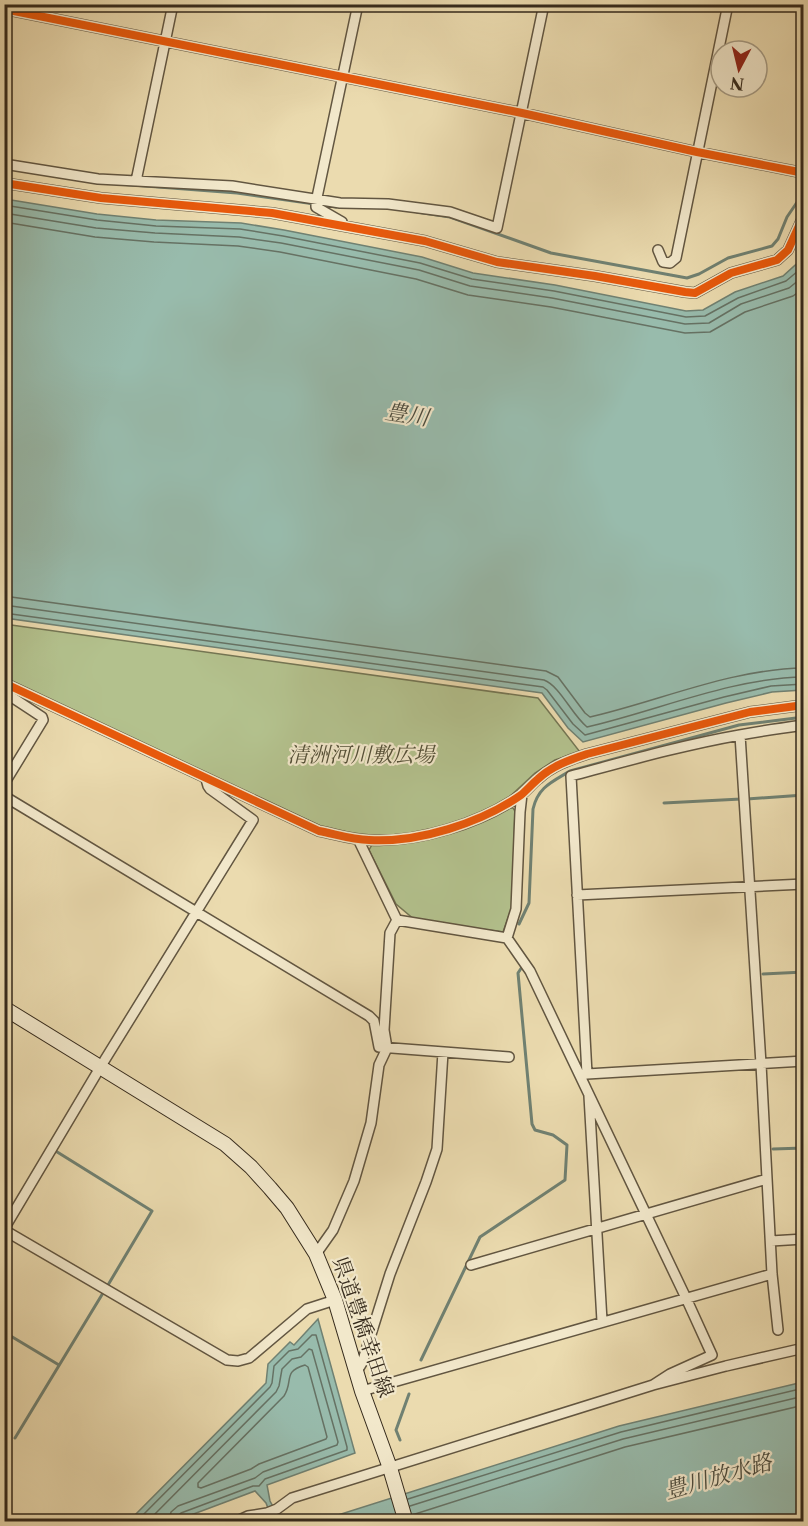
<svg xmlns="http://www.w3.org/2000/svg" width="808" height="1526" viewBox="0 0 808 1526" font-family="'Libre Caslon Text','Noto Serif JP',serif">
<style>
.green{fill:#b3c18d;stroke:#747654;stroke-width:1.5}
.water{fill:#98bbac;stroke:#708172;stroke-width:1.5}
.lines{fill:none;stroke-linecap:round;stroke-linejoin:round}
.shore{stroke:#667264;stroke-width:1.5}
.stream{stroke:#708172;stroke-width:3}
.street-casing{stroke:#625641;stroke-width:12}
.secondary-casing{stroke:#352a1c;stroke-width:16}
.street{stroke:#f2e8cb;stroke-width:9}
.secondary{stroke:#f2e8cb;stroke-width:14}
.cycleway-casing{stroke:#f2e8cb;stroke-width:11}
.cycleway{stroke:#e8590c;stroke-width:8}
.labels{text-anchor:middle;stroke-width:4.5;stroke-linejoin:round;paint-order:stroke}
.park-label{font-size:21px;font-style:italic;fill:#545038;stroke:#f2e8cb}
.street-label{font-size:21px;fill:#352a1c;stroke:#f2e8cb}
.water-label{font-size:22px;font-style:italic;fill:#4e4e40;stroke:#f2e8cb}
</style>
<rect width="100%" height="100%" fill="#ebdbaf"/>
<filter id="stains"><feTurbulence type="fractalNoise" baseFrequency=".00333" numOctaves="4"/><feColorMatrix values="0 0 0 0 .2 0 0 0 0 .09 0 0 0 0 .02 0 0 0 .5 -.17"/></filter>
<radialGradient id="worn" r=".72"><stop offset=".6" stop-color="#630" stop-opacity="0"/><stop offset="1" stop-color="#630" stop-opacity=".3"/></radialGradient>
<path class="green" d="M4,624L538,698L580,752L555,760L535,773L505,801L467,821L418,834L380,838L351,834L329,830L174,759L5,678Z
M508,808H513L515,811L512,907L503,932L415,920L396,904L369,850L373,843L398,842Z"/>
<path class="water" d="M5,199L97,214L156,220L241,223L284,230L422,257L473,273L555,285L686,311L703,310L735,292L783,276L803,258V690L772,692L726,703L583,742L568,728L542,693L5,618Z
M318,1319L355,1453L267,1485L270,1501L281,1521H273L266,1503L255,1491L175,1521L128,1522L266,1383L268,1364L290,1342L294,1345Z
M803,1382V1521L316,1522L619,1426Z"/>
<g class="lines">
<path class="shore" d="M4,205L97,220L156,226L240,229L283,236L420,263L472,279L554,291L686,317L705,316L738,298L786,281L804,266
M4,213L96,228L155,233L239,237L281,243L419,270L470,286L552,298L685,324L709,323L741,304L789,288L804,276
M4,222L95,237L154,242L238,246L280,252L416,279L468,295L551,307L685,333L710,332L745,312L793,296L804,288
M4,596L546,671L558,677L585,713L590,717C660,701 730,669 804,668
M4,605L544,680C560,686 572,715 587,727C657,711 731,678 804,677
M4,613L543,687L547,690L573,724L585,735L724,697L771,686L804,684
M305,1365L308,1367L327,1437L326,1439L259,1464L251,1469L201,1488L198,1487V1483L284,1396C294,1380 282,1372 305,1365Z
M408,1499L621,1432L804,1388
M410,1506L623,1439L804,1396
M412,1515L625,1447L804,1405
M136,1522L270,1387L272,1383L274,1366L289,1351L298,1349L312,1335H316L347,1447V1450L265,1479L259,1486H253L181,1513L177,1517L176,1522
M147,1522L276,1392L279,1386L282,1369L292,1359L301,1357L309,1349L312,1350L338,1442L337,1445L263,1472L255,1478L178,1506L171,1512L169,1522"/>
<path class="stream" d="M119,184L237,193L336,207
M417,212L450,217L551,253L687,278L699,274L728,258L772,246L778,239L787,217L804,192
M747,799L804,795
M664,803L741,799
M519,924L529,903L533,809C538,787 552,782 570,771L739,725L804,717
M763,974L804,972
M773,1149L804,1148
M54,1150L152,1211L108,1285
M4,1332L59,1365
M421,1360L480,1237L565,1180L567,1145L553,1135L535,1130L532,1124L518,973L522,967
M15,1438L103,1293
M400,1440L396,1430L409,1394
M4,1455L10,1446"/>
<g class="street-casing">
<path id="street" d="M4,9L522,113L697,152L804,173
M4,164L98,179L232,186L340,203L388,204L450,212L497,228L544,4
M136,181L173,4
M4,183L101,198L272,213L425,241L497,262L595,276L685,292L695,293L731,273L777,260L788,250L804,215
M342,226V222L316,207V202L358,4
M658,250L663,262L670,263L676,258L728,4
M4,683L319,831C335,834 352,840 369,840C418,843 481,823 521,795C527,790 532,784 538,779C552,766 569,760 587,754L750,712L804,705
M4,692L42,717L43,720L4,784
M740,735L761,1064L772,1274L778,1330
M4,796L369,1016L374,1021L379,1047L509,1057
M577,895L804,884
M397,920L507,938L530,971L686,1298L712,1355L670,1374L653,1385
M507,938L516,909L520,812L522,794
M587,1074L804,1061
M580,1075L587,1074L571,776C627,761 683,745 740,735C761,731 782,728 804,725
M589,1096L602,1321
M4,1229L101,1066L253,820L210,789L208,786L206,779
M4,1230L227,1360L238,1361L249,1358L307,1309L335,1300
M771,1241L804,1239
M316,1254L333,1230L354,1181L371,1123L379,1065L387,1048L384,1030L390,933L397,920L358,839
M471,1265L767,1179
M356,1373L362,1363L390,1274L426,1182L437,1149L443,1052
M362,1391L772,1274
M235,1522L248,1516L267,1513L277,1509L292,1498L653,1385L726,1366L804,1348"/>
</g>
<g class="secondary-casing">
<path id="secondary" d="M4,1008L225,1144L251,1167L270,1188L287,1208L316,1254L335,1300L362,1391L390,1468L406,1522"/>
</g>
<use href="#street" class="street"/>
<use href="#secondary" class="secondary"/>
<g class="cycleway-casing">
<path id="cycleway" d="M4,9L522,113L697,152L804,173
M4,183L101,198L272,213L425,241L497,262L595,276L685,292L695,293L731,273L777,260L788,250L804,215
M4,683L319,831C335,834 352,840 369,840C418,843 481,823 521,795C527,790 532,784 538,779C552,766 569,760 587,754L750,712L804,705"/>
</g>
<use href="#cycleway" class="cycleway"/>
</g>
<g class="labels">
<g class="park-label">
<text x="361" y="762">清洲河川敷広場</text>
</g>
<g class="street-label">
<text transform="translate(363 1327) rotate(71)" y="7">県道豊橋幸田線</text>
</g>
<g class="water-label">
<text transform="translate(407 414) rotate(9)" y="8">豊川</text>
<text transform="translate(718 1476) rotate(-16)" y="8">豊川放水路</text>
</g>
</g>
<rect width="808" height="1526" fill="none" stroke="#ebdbaf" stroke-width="24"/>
<rect x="6" y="6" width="796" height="1514" fill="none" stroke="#352a1c" stroke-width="3"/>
<rect x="12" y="12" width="784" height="1502" fill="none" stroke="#352a1c" stroke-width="1.5"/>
<g transform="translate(739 69) rotate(187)"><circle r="28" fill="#f2e8cb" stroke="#a69c85" stroke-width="1.5"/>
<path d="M0-4.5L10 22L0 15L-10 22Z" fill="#8f2418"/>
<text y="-9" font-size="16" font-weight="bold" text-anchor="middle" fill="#352a1c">N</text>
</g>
<rect width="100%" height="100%" filter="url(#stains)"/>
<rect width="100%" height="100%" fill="url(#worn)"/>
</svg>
